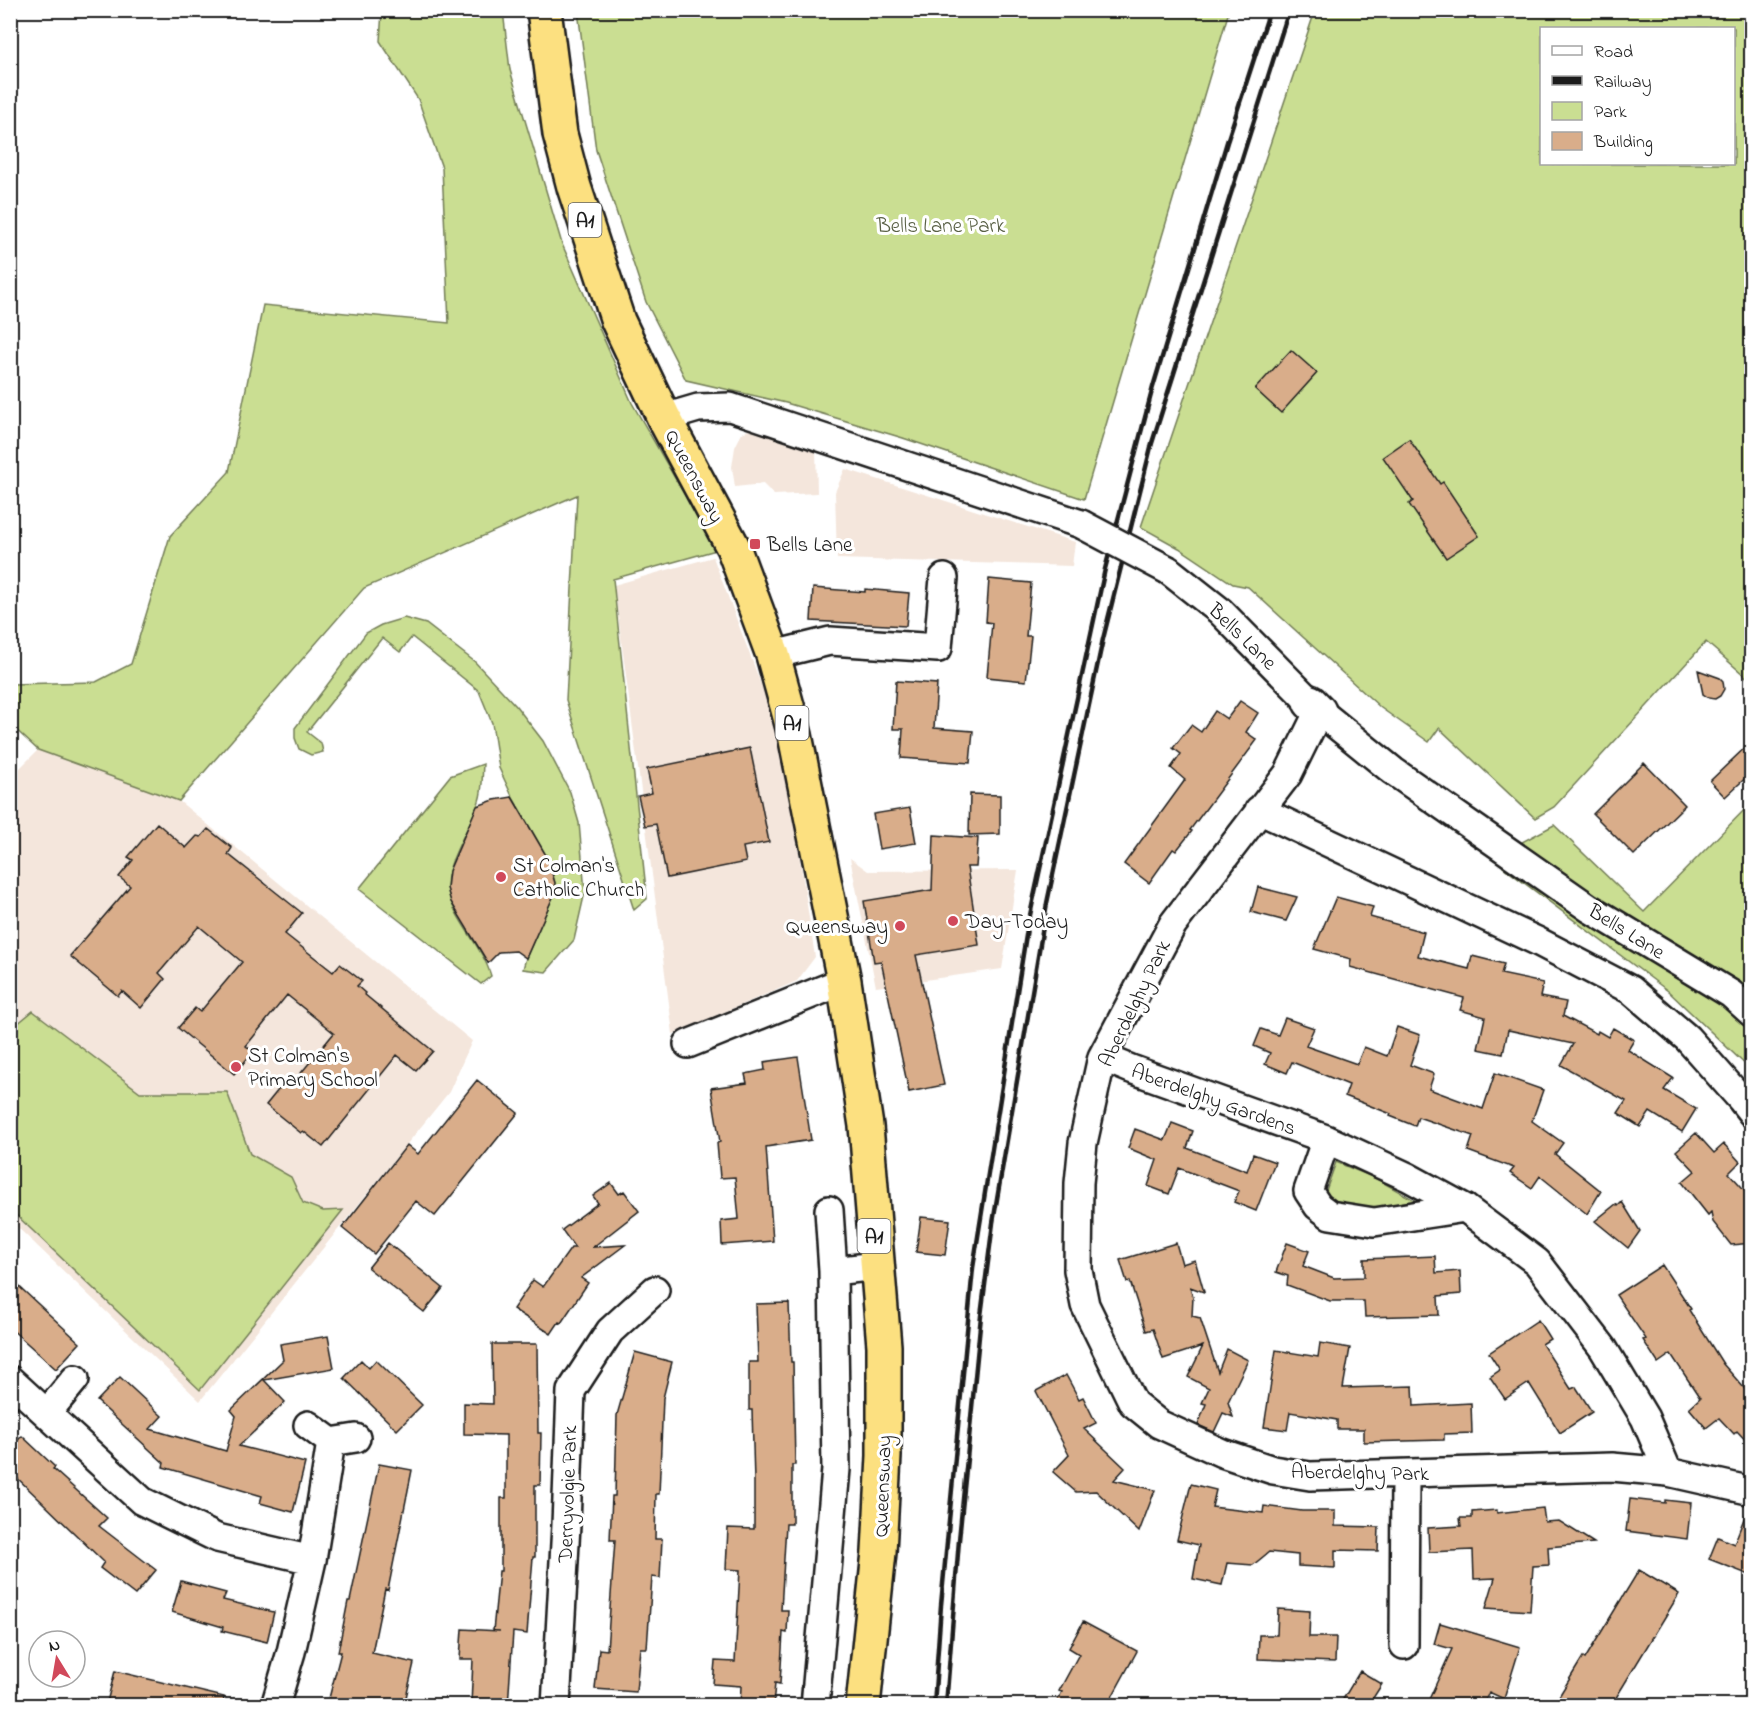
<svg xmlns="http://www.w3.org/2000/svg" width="1762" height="1716" viewBox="0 0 1762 1716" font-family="'Indie Flower',sans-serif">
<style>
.built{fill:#f4e6dc}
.green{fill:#cade92;stroke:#737d57;stroke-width:1.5;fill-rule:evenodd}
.building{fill:#d9ad8a;stroke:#1c1c1c;stroke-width:1.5}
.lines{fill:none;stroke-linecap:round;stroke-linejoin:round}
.minor-casing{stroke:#1c1c1c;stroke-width:32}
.tertiary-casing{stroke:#1c1c1c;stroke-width:38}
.trunk-casing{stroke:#1c1c1c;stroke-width:38}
.minor{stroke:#fff;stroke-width:27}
.tertiary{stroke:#fff;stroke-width:33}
.trunk{stroke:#fce080;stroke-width:33}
.rail{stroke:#1c1c1c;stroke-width:4.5}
.minor-bridge-casing{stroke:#1c1c1c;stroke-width:32;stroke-linecap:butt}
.minor-bridge{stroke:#fff;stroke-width:27}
.poi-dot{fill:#d1495b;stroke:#fff;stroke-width:2}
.labels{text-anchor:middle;stroke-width:6;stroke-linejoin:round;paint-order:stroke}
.shield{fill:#fff;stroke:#606060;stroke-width:1.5}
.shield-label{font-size:20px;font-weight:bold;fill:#1c1c1c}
.park-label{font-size:21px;fill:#596045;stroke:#fff}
.street-label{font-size:21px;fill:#1c1c1c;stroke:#fff}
.poi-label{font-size:21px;fill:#1c1c1c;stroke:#fff;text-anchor:start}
</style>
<rect width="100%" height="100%" fill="#fff"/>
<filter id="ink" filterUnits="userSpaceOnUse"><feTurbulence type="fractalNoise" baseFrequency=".0167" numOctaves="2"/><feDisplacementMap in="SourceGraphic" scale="12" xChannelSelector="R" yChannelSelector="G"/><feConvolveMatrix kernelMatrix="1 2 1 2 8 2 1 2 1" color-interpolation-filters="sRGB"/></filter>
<g filter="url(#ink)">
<path class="built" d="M756,427L816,448L817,493L774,495L763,484L735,487L732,467L735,447L742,433Z
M845,469L1075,542L1072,566L837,559L835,492Z
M713,557L770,708L792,807L815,957L797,981L673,1034L614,585Z
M38,750L179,801L472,1041L449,1092L200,1401L11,1221L10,778Z
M850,858L868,871L1018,870L1002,969L876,987Z"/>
<path class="green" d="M382,11H503L510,70L562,244L632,403L716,550L613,579L647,899L634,910L566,700L577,495L364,588L179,801L38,750L11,725V684L96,682L131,664L170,536L229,472L263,305L449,323L442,168L418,99L380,41Z
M578,11H1229L1084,499L903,438L786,403L686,380L646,302L596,150Z
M1315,11H1751V681L1706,642L1554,807L1535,818L1439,728L1429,742L1381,708L1248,587L1233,584L1179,548L1141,527ZM1542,28H1734V164H1542Z
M404,618L426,624L475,662L516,706L543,741L570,792L579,823L585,892L574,940L546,972L523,969L526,958L553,897L555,883L552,871L547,857L512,796L499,768L492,723L479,691L412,637L400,652L382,638L307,732L321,743L323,752L311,755L299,749L295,738V728L366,633L381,625Z
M483,764C482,776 483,790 479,801C472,825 442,867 448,891C454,920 482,945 491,976L481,984L359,889L450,776Z
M1751,803V1070L1668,991L1503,867L1522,842L1554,825L1644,912Z
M33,1011L140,1092H227L250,1154L291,1177L303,1203L323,1211L343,1210L200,1390L11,1210V1029Z
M1336,1162L1375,1178L1425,1206L1373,1214L1331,1208L1324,1196Z"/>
<path class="building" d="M1291,350L1317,373L1281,413L1255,389Z
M1409,439L1440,484L1443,482L1479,536L1446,558L1409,504L1413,501L1383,457Z
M989,579L1031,583L1026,636H1031L1026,681L987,677L992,623L986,622Z
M813,588L865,592V589L909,593L906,626L811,621Z
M1698,670L1720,678L1723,681L1724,689L1720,696L1715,699L1709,698L1703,694Z
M896,681L937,684L934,728L973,731L970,763L901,758L903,729H893Z
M1240,701L1258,713L1246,732L1257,740L1190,830L1192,831L1176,851L1173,849L1149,883L1124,864L1185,780L1171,768L1181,754L1173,748L1191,725L1201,732L1215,711L1227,719Z
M1752,741V772L1725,797L1710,781Z
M750,748L769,842L743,847L746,862L667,878L656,824L645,826L638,796L652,793L647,769Z
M1644,763L1685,805L1634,855L1593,814Z
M970,794L1000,795V834L969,835Z
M512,797L547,857L555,883L553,897L526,958L516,951L499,952L488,963L451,902L447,888L449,871L477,806L494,800Z
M910,808L916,843L879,849L873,814Z
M157,823L186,848L197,836L201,837L208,829L232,848L228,854L302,913L285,934L333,972L340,964L362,981L357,986L365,993L364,994L433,1051L416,1070L397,1055L323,1147L303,1131L301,1133L266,1105L287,1079L292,1084L334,1033L287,995L246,1046L253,1052L234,1074L178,1028L195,1008L200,1012L242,962L199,926L159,973L165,979L141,1008L122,991L118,996L70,956L130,886L119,877L133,860L128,857Z
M934,835L978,838L976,867H967L979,945L916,955L944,1085L909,1092L881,961L874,962L864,901L932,890Z
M1258,887L1297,897L1286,921L1251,912Z
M1336,897L1373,907L1370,917L1424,932L1418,956L1469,969L1472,956L1504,964L1501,974L1543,983L1540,997L1566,1002L1563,1016L1597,1034L1598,1031L1608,1037L1613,1028L1634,1040L1628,1050L1673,1078L1664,1090L1696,1109L1682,1132L1650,1112L1640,1127L1618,1113L1626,1101L1561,1065L1573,1044L1508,1030L1503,1054L1478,1049L1485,1017L1460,1010L1464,998L1350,967L1351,959L1314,949Z
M1285,1018L1314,1028L1306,1046L1357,1064L1364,1047L1387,1056L1397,1027L1420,1035L1410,1065L1434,1074L1429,1089L1483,1109L1495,1073L1543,1090L1532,1121L1563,1143L1555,1154L1601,1191L1587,1214L1540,1176L1532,1188L1510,1173L1514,1168L1468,1151L1473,1136L1418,1117L1415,1126L1390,1116L1391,1114L1345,1096L1349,1085L1292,1062L1287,1073L1265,1064L1270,1053L1254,1046L1261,1029L1278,1035Z
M798,1057L811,1140L766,1147L773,1241L722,1245L721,1221L739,1219L735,1177L720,1178L717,1143L720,1142L711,1088L747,1083L745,1074L765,1070L764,1062Z
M477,1080L518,1113L435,1216L416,1201L374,1254L342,1228L407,1145L418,1154Z
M1172,1123L1193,1131L1187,1148L1247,1171L1253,1154L1275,1162L1256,1211L1234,1202L1239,1191L1179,1168L1169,1194L1148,1186L1157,1160L1128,1148L1135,1129L1165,1140Z
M1696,1133L1714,1153L1724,1144L1740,1162L1729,1173L1752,1198V1243L1731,1245L1713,1222L1711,1212L1708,1215L1682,1182L1695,1171L1676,1151Z
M611,1183L619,1194L624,1191L639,1211L593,1247L625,1245L581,1278L588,1283L561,1323L559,1322L551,1334L513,1309L533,1280L543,1287L571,1248H575L562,1230L598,1203L593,1196Z
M1622,1202L1640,1231L1628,1248L1595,1221L1616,1204L1618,1206Z
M921,1217L950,1220L945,1255L916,1252Z
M388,1243L443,1288L424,1312L368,1268Z
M1176,1243L1182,1264L1195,1260L1204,1292L1190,1287L1193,1297L1192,1316L1200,1318L1218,1372L1227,1349L1248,1360L1228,1402L1233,1417L1223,1413L1214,1432L1198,1425L1206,1404L1202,1403L1209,1388L1188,1377L1203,1346L1163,1359L1153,1329L1146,1331L1130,1281L1127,1282L1120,1260Z
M1287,1243L1309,1251L1303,1266L1334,1278L1364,1277V1259L1435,1256L1436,1273L1460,1271L1461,1294L1438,1296L1439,1315L1365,1317L1364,1301H1330L1287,1285L1288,1276L1276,1272Z
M1662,1265L1691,1309L1689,1310L1723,1364L1752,1397V1447L1737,1431L1734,1434L1719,1418L1706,1428L1689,1408L1700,1398L1671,1354L1658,1363L1643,1340L1646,1339L1616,1295Z
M10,1278L80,1343L56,1369L10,1328Z
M789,1303L791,1362H793L795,1465H792V1524H786L781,1610H788L787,1633L783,1632L780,1684L775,1683L773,1706H740L741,1686L713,1684L715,1661L735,1662L740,1570L726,1569L728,1528L754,1529V1481L752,1410H749V1362H758L756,1304Z
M1538,1320L1550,1339L1542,1344L1571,1389L1576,1387L1592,1412L1560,1433L1529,1383L1505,1399L1490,1377L1500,1370L1489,1353Z
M328,1336L334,1368L264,1380L285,1402L239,1446L305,1463L293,1512L260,1503L262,1496L163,1467L164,1463L97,1401L120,1377L162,1416L150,1429L226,1451L236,1416L231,1410L283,1360L280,1344Z
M1320,1343L1350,1348L1343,1388L1413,1386L1414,1406L1471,1403L1472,1433L1444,1434V1440L1364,1442V1429H1337V1420L1290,1412L1287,1430L1264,1427L1276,1350L1318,1357Z
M492,1344H537L538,1433H541L540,1485H535V1557H533L527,1634L513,1632L508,1706H471L473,1659H460L462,1629L500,1631H493L499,1571H501V1498H506V1435L464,1434V1403L493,1404Z
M635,1352L672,1362L663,1398L659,1494H656L655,1539H662L660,1578L652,1577L647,1648H640L636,1692L595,1689L599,1649L607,1650L615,1540H610L612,1496H615L617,1415Z
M361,1360L369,1368L376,1360L422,1405L397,1430L344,1378Z
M1066,1375L1079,1399L1083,1397L1096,1423L1084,1429L1125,1468L1114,1480L1155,1490L1139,1532L1096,1491L1076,1492L1053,1472L1069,1455L1036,1391Z
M22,1436L55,1467L53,1469L107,1518L99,1526L156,1570L135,1595L100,1568L104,1562L10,1471V1448Z
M379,1464L412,1470L388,1590L385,1589L372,1653L414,1663L404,1706H327L341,1652H338L348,1601H350Z
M1191,1484L1216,1490L1212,1507L1263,1513L1264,1506L1302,1511H1335V1526L1379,1527L1378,1551L1335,1550V1568L1298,1566V1555L1269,1552L1253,1565L1227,1563L1222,1585L1193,1579L1199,1545L1177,1540Z
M1630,1499L1665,1503V1500L1691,1503L1687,1539L1626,1531Z
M1749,1506H1752V1576L1709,1559L1718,1537L1734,1544Z
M1543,1508L1545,1522L1559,1521L1594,1543L1548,1547L1549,1565L1533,1566L1530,1611L1486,1608L1495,1578L1474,1579L1473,1550L1429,1552L1428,1528L1461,1526L1460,1518H1472V1512L1497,1510V1513Z
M1639,1570L1679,1594L1611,1706H1553L1583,1657L1585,1659Z
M181,1581L226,1593L223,1600L274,1612L267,1642L222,1631L223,1627L172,1612Z
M1278,1609L1310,1611L1309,1637H1336L1335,1662L1258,1659L1259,1635H1277Z
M1083,1622L1137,1651L1107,1706H1054L1062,1692L1059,1691L1079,1654L1069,1648Z
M1440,1623L1520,1647L1504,1699L1489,1692L1483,1706H1426L1452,1649L1434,1644Z
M115,1671L224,1697L223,1706H106Z
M1360,1671L1382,1684L1368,1706H1339Z"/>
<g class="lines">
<g class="minor-casing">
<path id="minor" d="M664,418L698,408L730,407L1081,524
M1168,570L1220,611L1310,702
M773,655L830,641L938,648L944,578
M1259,810L1537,941L1631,990L1687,1038L1741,1099L1752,1113
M1752,1013L1731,994L1589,908L1393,771L1319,711L1288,774L1173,924L1102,1057L1083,1143L1079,1183L1078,1270L1085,1305L1133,1403L1159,1424L1222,1453L1273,1470L1310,1476L1612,1467L1668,1472L1752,1491
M688,1044L844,981
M1102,1057L1131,1069L1326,1139L1408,1177L1465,1208L1537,1262L1603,1348L1645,1418L1668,1472
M1326,1139L1308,1191L1318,1206L1330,1215L1374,1222L1465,1208
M833,1271L877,1266
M10,1380L142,1501L217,1538L312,1560
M47,1413L75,1379
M308,1425L331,1442L356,1438
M1404,1645L1405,1475
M275,1706L291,1652L312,1560L331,1442
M556,1706L566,1525L571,1391L610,1331L655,1290
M815,1706L836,1469L833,1271L829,1210"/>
</g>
<g class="tertiary-casing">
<path id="tertiary" d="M1310,702L1319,711"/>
</g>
<g class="trunk-casing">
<path id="trunk" d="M544,10L560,134L574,187L618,321L664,418L733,547L773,655L795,735L844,981L866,1126L884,1346V1456L879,1552L863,1706"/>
</g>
<use href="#minor" class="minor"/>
<use href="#tertiary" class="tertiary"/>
<use href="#trunk" class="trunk"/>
<path class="rail" d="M934,1706L941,1605L973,1268L1027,929L1105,569L1153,387L1227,142L1270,10
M946,1706L959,1540L981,1316L993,1223L1047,903L1103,639L1152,443L1289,10"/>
<g class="minor-bridge-casing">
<path id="minor-bridge" d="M1081,524L1168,570"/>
</g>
<use href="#minor-bridge" class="minor-bridge"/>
</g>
</g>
<g class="poi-dot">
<rect x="749" y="538" width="12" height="12" rx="3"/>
<circle cx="501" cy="877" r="6"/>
<circle cx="953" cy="921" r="6"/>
<circle cx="900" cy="926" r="6"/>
<circle cx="236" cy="1067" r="6"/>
</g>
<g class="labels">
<g class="shield">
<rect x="568.5" y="203" width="33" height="34" rx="4.5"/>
<rect x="775.5" y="706" width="33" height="34" rx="4.5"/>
<rect x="857.5" y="1219" width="33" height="34" rx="4.5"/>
</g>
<g class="shield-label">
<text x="585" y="227">A1</text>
<text x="792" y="730">A1</text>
<text x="874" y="1243">A1</text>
</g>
<g class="park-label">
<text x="941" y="232">Bells Lane Park</text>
</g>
<g class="street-label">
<text transform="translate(695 476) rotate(62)" y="7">Queensway</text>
<text transform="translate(1243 636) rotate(44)" y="7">Bells Lane</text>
<text transform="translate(1627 931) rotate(32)" y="7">Bells Lane</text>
<text transform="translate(1134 1003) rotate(-64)" y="7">Aberdelghy Park</text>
<text transform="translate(1214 1099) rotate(20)" y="7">Aberdelghy Gardens</text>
<text transform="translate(1360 1472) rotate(1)" y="7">Aberdelghy Park</text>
<text transform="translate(882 1486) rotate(-88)" y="7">Queensway</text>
<text transform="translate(567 1494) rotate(-88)" y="7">Derryvolgie Park</text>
</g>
<g class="poi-label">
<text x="767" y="551">Bells Lane</text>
<text x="513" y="872">St Colman's<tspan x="513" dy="24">Catholic Church</tspan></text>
<text x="965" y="928">Day-Today</text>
<text x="888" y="933" text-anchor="end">Queensway</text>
<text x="248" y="1062">St Colman's<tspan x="248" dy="24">Primary School</tspan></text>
</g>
</g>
<rect width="1762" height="1716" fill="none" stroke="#fff" stroke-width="36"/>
<rect x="18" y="18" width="1726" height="1680" fill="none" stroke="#1c1c1c" stroke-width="2" filter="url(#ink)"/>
<rect x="1540" y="27" width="195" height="138" fill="#ffffff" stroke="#a4a4a4" stroke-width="1.5"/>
<rect x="1552" y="46" width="30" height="9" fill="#ffffff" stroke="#a4a4a4" stroke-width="1.5"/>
<text x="1594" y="57" font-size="18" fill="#1c1c1c">Road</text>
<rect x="1552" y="76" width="30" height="9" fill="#1c1c1c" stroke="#a4a4a4" stroke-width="1.5"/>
<text x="1594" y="87" font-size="18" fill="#1c1c1c">Railway</text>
<rect x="1552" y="102" width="30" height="18" fill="#cade92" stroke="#a4a4a4" stroke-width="1.5"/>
<text x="1594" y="117" font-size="18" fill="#1c1c1c">Park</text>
<rect x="1552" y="132" width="30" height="18" fill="#d9ad8a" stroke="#a4a4a4" stroke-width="1.5"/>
<text x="1594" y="147" font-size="18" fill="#1c1c1c">Building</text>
<g transform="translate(57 1659) rotate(349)"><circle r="28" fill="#ffffff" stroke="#a4a4a4" stroke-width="1.5"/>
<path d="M0-4.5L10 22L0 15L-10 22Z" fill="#d1495b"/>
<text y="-9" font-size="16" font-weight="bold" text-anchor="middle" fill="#1c1c1c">N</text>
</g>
</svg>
